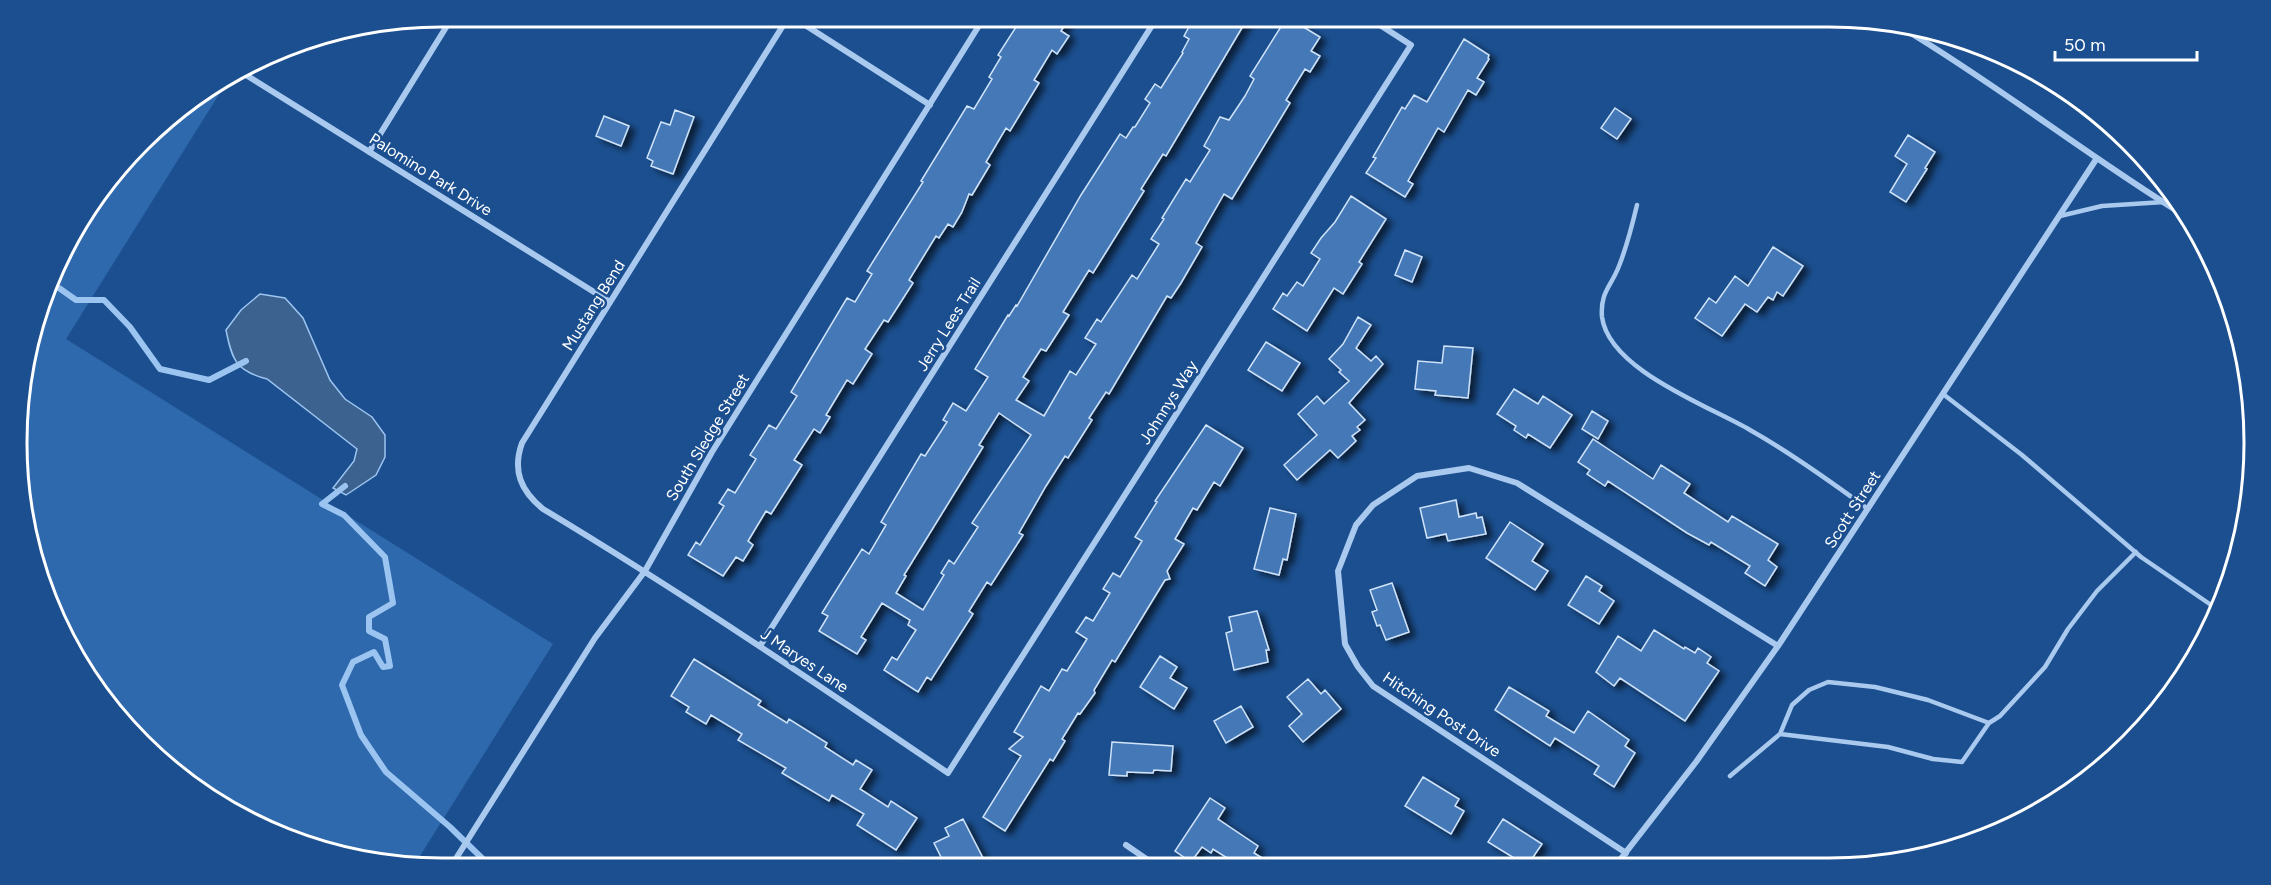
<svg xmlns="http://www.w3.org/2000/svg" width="2271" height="885" viewBox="0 0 2271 885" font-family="Figtree,sans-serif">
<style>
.green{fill:#2e69ad}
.water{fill:#3c6290;stroke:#9cc4f0;stroke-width:1.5}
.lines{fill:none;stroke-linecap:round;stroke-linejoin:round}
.stream{stroke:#9cc4f0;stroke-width:6}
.building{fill:#4478b7;stroke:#cfe3fa;stroke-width:1.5;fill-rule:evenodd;filter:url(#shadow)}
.service{stroke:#a9c9ee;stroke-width:4.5}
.minor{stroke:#a9c9ee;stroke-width:6}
.labels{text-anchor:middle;stroke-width:5;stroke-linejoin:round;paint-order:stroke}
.street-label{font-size:16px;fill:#fff;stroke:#1b4f8f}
.rim{fill:none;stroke:#fff;stroke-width:3}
</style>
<defs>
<filter id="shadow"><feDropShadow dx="6" dy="4" stdDeviation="3" flood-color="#0009"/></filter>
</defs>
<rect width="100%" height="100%" fill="#1b4f8f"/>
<path class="green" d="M233,72L66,339L553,644L415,864L306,846L183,780L122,724L74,656L25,526L20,387L39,306L73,230L162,122Z"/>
<path class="water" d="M260,294L285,298L303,318L330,380L345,399L372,417L385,435V457L376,475L346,495L333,488L354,461L357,449L267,379C236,371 232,360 226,330L241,310Z"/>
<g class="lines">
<path class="stream" d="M49,285L59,288L76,300H104L130,327L160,369L209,380L246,361
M345,486L322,504L344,515L385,557L393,603L369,617V631L385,639L390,666L383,667L374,652L353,662L342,685L361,735L386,772L450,827L488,864L490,868"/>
</g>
<path class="building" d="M1023,16H1070L1061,31L1069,36L1057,54L1052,50L1034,80L1039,83L1010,131L1006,128L986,162L990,165L972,195L969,194L962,212L953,227L948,224L939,238L936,236L909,280L913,283L888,322L884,320L865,349L872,354L853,384L847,380L826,415L830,417L820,433L814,429L794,460L802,465L771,514L766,511L748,541L753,545L743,561L736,557L723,576L688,555L696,542L700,545L724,506L719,503L728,489L735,493L756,459L750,455L769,425L776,429L797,396L791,392L847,298L855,302L872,274L867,271L923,182L921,181L967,106L974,109L992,79L989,77L1001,57L998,55Z
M1195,16H1249L1166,156L1163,154L1141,189L1144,191L1093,273L1089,270L1063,312L1069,315L1046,351L1041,349L1023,377L1029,381L1016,400L1044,416L1070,371L1076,375L1096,344L1085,338L1097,319L1101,322L1132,275L1137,279L1159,244L1151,239L1164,219L1162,218L1186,179L1190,182L1210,150L1204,146L1220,117L1229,120L1245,96L1254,79L1250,76L1287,17L1320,37L1311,51L1320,56L1310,72L1305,69L1286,100L1290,103L1232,199L1224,194L1196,243L1202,247L1181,283L1171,298L1167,296L1109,394L1106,392L1089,418L1092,420L1068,458L1065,456L1046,486L1019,533L1023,535L991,585L987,582L969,611L973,614L931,680L927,677L918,692L884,670L892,657L897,660L916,630L908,625L910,620L882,603L861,637L866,640L857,654L819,631L828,616L822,613L862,549L869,554L886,525L881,522L921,454L925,456L947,422L943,420L953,403L966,411L988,377L975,369L1008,315L1009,316L1016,305L1017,306L1081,195L1120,134L1126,138L1133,127H1135L1150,103L1145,99L1155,84L1161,88L1183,53L1182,52L1189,39L1184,36ZM999,413L1031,435L972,523L978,527L954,564L949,560L941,573L944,575L923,610L896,593L906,576L904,575L983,447L979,445Z
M1464,39L1489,55L1488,58L1489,59L1477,78L1484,82L1476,95L1468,90L1444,132L1438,128L1408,181L1413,184L1405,197L1366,173L1376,158L1373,157L1402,107L1405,109L1414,95L1427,102Z
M1615,108L1631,119L1617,139L1601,128Z
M675,110L694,117L673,174L651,166L653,161L647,158L661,122L670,125Z
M604,116L629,126L621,146L596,136Z
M1908,135L1935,152L1925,168L1927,169L1906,202L1890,192L1907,164L1895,156Z
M1351,196L1386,219L1359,262L1362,264L1343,294L1334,288L1307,331L1273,309L1283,293L1287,296L1297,282L1303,286L1320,259L1311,253L1321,238L1335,222Z
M1773,247L1803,266L1783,296L1777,292L1773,300L1768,297L1757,312L1745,304L1722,336L1695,318L1709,298L1716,303L1735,276L1748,286Z
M1405,250L1422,257L1412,282L1395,275Z
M1358,317L1371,325L1356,348L1371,361L1376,356L1383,364L1349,403L1365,420L1357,427L1360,430L1352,436L1356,441L1338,458L1330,450L1297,480L1284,465L1317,435L1298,414L1317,396L1324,404L1349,381L1339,372L1341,370L1329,359L1343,344Z
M1266,342L1300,363L1282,391L1248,370Z
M1444,346L1473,348L1468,398L1435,395L1436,391L1415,389L1418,361L1442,363Z
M1514,389L1538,404L1543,396L1572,415L1550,448L1528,434L1526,438L1514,430L1516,426L1497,414Z
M1592,411L1608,421L1598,439L1582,429Z
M1206,425L1243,448L1220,486L1214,482L1197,510L1193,508L1175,539L1184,544L1167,571L1170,579L1165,580L1115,662L1112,660L1094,690L1095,693L1080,714L1078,713L1062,739L1065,741L1053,761L1050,759L1005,831L983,817L1021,756L1009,749L1023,737L1014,732L1041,686L1049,691L1062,669L1067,671L1087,639L1076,632L1086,617L1093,621L1110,593L1103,589L1113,573L1120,577L1142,541L1135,537L1157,502L1155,501Z
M1593,439L1653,479L1661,465L1690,484L1684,493L1728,522L1732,516L1778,544L1768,560L1777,567L1765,586L1745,573L1750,566L1711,542L1709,545L1687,533L1608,481L1605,486L1587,474L1590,470L1578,462Z
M1456,500L1459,517L1476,513L1477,518L1482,517L1486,534L1448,541L1446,534L1427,538L1420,508Z
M1270,508L1296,514L1287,560L1283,559L1279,575L1254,569Z
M1510,522L1543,544L1532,561L1548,571L1535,590L1486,558Z
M1586,576L1602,586L1599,591L1614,601L1599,624L1568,605Z
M1392,583L1409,632L1386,640L1380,625L1377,626L1372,612L1377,610L1370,590Z
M1257,611L1269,650H1266L1268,662L1234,670L1226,633L1232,631L1229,617Z
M1654,630L1684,649L1685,647L1695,653L1698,648L1711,657L1707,663L1719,671L1685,721L1620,678L1614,686L1596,672L1618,636L1641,651Z
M1160,656L1177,667L1170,678L1187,688L1174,709L1140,687Z
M694,659L761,701L758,705L787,723L789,719L827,743L825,747L853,765L856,760L872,770L860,789L888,807L891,801L917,818L896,850L857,825L864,814L832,795L829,801L782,773L786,768L738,740L742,734L711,715L706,724L686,712L689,707L671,696Z
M1308,679L1321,694L1325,690L1341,709L1303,742L1289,726L1302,714L1287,697Z
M1509,687L1549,711L1546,716L1574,733L1588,711L1629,740L1625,746L1635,753L1614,787L1594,774L1599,766L1555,738L1550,746L1495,710Z
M1241,706L1253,727L1226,743L1214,721Z
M1112,742L1173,746L1171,771L1154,770L1153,773L1127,772V776L1109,775Z
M1423,777L1459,799L1455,806L1464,811L1451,834L1405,806Z
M1210,798L1225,808L1218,819L1258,846L1254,853L1275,866H1240L1213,849L1211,853L1202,847L1191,862L1175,851Z
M963,819L985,862L976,867H946L934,843L949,836L945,828Z
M1503,819L1542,844L1527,866L1488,842Z"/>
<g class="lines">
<path class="service" d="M1637,205C1632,226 1627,246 1619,266C1611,287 1600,292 1602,317C1609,370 1709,406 1750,430C1791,453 1830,481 1868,509
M2060,216L2102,206L2164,202
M1943,394L2022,455L2141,557L2217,609
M1780,734L1888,747L1933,759L1962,762L1989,723
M1730,776L1780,734L1792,705L1809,690L1828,682L1875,687L1928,700L1989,723L2000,716L2045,667L2068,629L2097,591L2136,552"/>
<path class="minor" d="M789,16L522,443C512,471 521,491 543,509C681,592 814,682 948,773L1411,45L1366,16
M791,16L930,105
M1904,29C2001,87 2090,158 2187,217
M238,70L610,302
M369,152L453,16
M760,646L1158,16
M1126,845L1158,867
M1626,853L1373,686L1358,667L1345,644L1338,571L1356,525L1373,505L1417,476L1469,468L1517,483L1778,646
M1616,865L1696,762L1778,646L2097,158
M450,868L595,638L645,571L712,452L985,16"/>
</g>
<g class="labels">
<g class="street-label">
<text transform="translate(431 174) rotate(32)" y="6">Palomino Park Drive</text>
<text transform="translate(593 305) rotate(-58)" y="6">Mustang Bend</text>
<text transform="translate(948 324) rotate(-58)" y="6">Jerry Lees Trail</text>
<text transform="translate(1168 402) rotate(-58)" y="6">Johnnys Way</text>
<text transform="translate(707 437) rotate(-59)" y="6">South Sledge Street</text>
<text transform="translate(1852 509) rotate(-57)" y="6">Scott Street</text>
<text transform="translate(805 660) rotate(34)" y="6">J Maryes Lane</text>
<text transform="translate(1442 714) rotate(34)" y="6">Hitching Post Drive</text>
</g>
</g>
<path d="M0 0H2271V885H0ZM442 27H1829A415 415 0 0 1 2244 442V443A415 415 0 0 1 1829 858H442A415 415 0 0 1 27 443V442A415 415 0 0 1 442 27Z" fill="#1b4f8f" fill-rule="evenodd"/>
<path class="rim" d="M442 27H1829A415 415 0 0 1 2244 442V443A415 415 0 0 1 1829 858H442A415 415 0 0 1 27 443V442A415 415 0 0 1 442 27Z"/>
<path d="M2055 51v9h142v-9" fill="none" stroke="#ffffff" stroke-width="3"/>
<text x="2064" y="51" font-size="18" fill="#ffffff" stroke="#1b4f8f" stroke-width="4.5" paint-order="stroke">50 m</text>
</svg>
